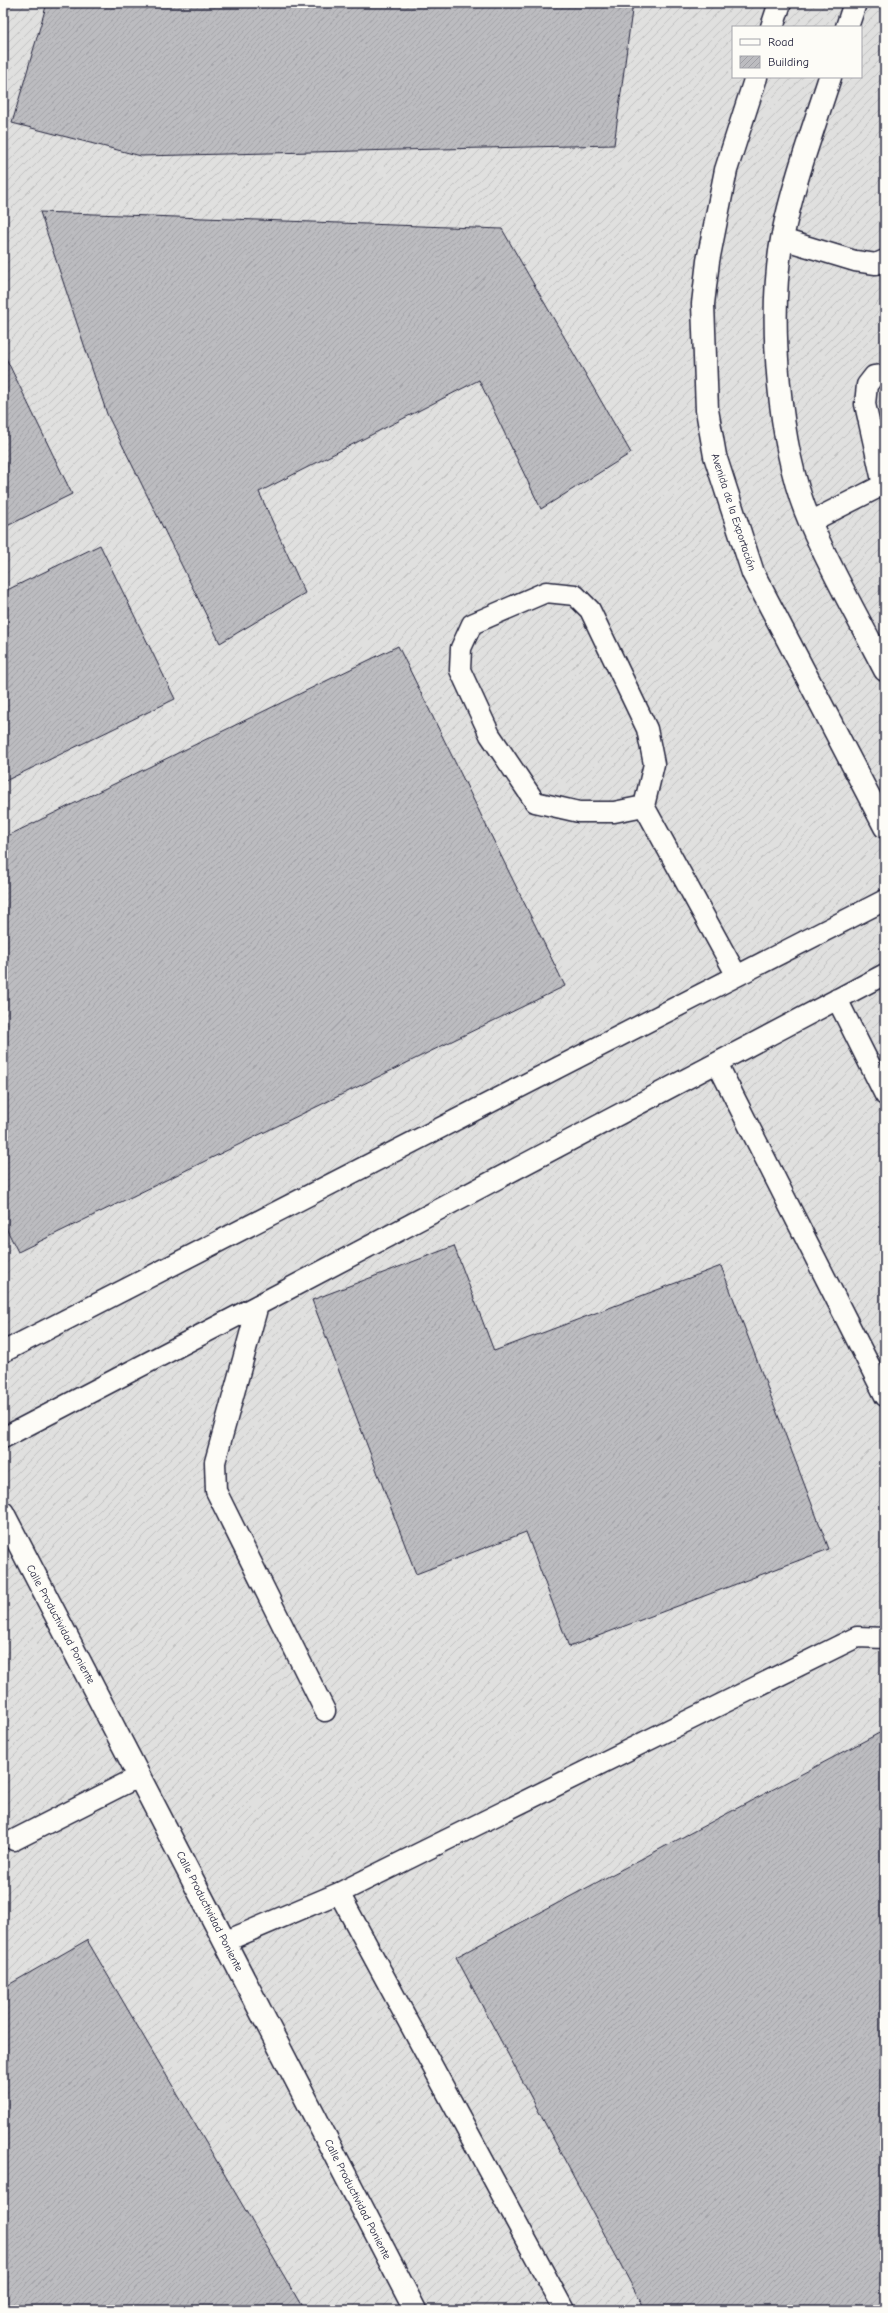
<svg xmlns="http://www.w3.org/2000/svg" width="888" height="2313" viewBox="0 0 888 2313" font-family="'Comic Neue',sans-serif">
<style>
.industrial{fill:url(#industrial-furrows);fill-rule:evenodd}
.building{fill:url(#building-hatch);stroke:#22223b}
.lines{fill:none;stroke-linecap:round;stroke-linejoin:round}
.service-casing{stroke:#22223b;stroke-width:23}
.minor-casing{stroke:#22223b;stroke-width:25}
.service{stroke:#fdfcf7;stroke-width:20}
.minor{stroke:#fdfcf7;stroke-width:22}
.labels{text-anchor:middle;stroke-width:3;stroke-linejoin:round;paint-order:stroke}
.street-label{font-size:11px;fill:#22223b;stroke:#fdfcf7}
</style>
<defs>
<pattern id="industrial-furrows" width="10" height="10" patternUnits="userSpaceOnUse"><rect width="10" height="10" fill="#e0e0df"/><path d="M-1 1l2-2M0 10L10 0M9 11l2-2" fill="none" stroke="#c0c0c0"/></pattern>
<pattern id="building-hatch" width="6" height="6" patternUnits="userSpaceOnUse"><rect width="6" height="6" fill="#bcbcc0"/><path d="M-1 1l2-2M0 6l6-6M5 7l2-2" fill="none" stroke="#a1a1a6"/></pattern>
</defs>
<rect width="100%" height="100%" fill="#f0efec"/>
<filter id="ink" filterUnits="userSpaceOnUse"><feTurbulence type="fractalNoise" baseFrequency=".025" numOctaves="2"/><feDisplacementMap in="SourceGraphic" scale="8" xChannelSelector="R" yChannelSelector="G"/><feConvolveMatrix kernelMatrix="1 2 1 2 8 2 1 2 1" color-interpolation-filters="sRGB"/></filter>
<g filter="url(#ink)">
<path class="industrial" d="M3,3H885V2310H3ZM733,27H861V77H733Z"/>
<path class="building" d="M47,3H633L614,145L141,156L12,123Z
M40,212L502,229L631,453L541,509L479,380L259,492L305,593L220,643L107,414Z
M3,352L72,494L3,528Z
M100,545L175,699L3,782V592Z
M398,646L565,986L18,1252L3,1222V838Z
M454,1246L494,1351L721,1266L829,1549L569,1647L526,1532L416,1574L312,1300Z
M885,1730V2310H645L456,1957Z
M87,1940L304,2310H3V1988Z"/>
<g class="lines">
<g class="service-casing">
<path id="service" d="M782,239L855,261L876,264L885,260
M883,485L865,404L867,385L874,376L885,375
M810,522L885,484
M644,806L614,812H579L535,802L490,735L460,670L461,648L472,624L546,592L575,595L590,610L647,729L654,764L644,806L737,976
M837,999L885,1095
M717,1063L885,1396
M258,1305L215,1462L216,1491L325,1711
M3,1352L885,900
M3,1438L258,1305L885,974
M14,1840L140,1776
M339,1893L564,2310
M226,1941L339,1893L857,1637L885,1638"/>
</g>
<g class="minor-casing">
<path id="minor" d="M772,27L780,3
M847,27L855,3
M756,77L726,170L708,261L703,304L707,410L715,456L753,573L885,827
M830,77C813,130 793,183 782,239C768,317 778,449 810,522C832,573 860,621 885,670
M3,1513L415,2310"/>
</g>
<use href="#service" class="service"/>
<use href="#minor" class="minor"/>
</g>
</g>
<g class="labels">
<g class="street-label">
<text transform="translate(734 512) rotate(72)" y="4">Avenida de la Exportación</text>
<text transform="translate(61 1624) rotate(62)" y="4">Calle Productividad Poniente</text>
<text transform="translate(210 1911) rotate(63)" y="4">Calle Productividad Poniente</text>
<text transform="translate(358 2199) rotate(63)" y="4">Calle Productividad Poniente</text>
</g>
</g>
<rect width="888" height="2313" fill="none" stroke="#fdfcf7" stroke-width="16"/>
<rect x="8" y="8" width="872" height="2297" fill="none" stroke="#22223b" stroke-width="1.5" filter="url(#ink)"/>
<rect x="732" y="26" width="130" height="52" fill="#fdfcf7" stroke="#a5a5ac"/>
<rect x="740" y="39" width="20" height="6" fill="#fdfcf7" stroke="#a5a5ac"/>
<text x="768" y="46" font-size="12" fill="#22223b">Road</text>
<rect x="740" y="56" width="20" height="12" fill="url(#building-hatch)" stroke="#a5a5ac"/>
<text x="768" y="66" font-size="12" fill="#22223b">Building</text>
</svg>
